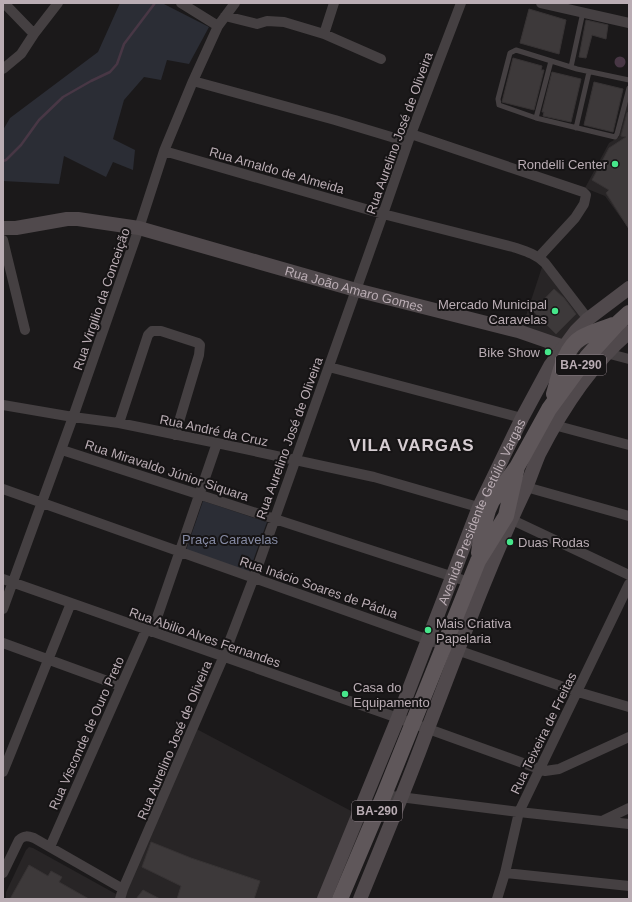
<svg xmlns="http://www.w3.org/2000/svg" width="632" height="902" viewBox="0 0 632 902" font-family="Arial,sans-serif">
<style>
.built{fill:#282526}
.green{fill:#2b2d35}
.water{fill:#483745}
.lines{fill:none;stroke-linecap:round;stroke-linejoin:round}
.stream{stroke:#483745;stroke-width:2.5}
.building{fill:#3d393a;stroke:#373334}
.lane{stroke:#454042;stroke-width:5}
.street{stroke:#454042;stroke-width:10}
.secondary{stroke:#50494c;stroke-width:14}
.primary{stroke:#5f575a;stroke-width:16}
.poi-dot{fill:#46e78b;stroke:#161415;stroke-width:1.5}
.labels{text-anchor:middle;stroke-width:4;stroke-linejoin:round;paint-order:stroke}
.shield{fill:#161415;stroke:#897f84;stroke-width:1}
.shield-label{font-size:12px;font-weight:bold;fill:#baadb4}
.street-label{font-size:13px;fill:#baadb4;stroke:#161415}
.poi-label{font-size:13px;fill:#baadb4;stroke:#161415;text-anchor:end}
.park-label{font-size:13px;fill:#858aa3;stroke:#161415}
.district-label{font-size:17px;font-weight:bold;letter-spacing:1px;fill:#d6cdd2;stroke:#161415}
</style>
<rect width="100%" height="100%" fill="#1b191a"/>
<path class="built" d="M629,97V229L605,196L585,188L609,143L619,137Z
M542,267L601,334L573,358L522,328Z
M189,725L370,821L338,899H6V892L26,850L29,847L33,848L116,894Z"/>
<path class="green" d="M120,3H162L209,27L189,64L167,60L161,80L144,77L124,100L113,139L135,150L133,170L113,162L106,177L64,156L59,184L3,181V130L10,118L98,52Z
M203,501L267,522L248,575L185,553Z"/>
<path class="water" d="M614.5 62a5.5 5.5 0 1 1 11 0a5.5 5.5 0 1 1-11 0Z"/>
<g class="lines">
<path class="stream" d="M3,161L6,160L21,145L39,120L63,97L91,81L110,72L117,64L124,44L155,3"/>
</g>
<path class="building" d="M529,9L566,20L559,54L520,43Z
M586,20L608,25L606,39L592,35L586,58L579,57Z
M513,58L542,66L541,70H544L534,110L502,102Z
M552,72L581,79L571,122L543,116L544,112H542Z
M594,82L623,89L613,132L584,125Z
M629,111V229L606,193L609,190L592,180L609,148L626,137L621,136L627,113Z
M554,289L564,298L576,314L556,334L533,311Z
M151,842L191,858L260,881L254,899H177L181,886L142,867Z
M29,865L48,876L51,871L62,877L59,882L89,899H10Z
M143,890L160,899H136Z"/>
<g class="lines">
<path class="lane" d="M571,67L583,12
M629,80L577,69L516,50L510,53L498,99L499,105L536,118L615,137L617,134L629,88
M536,118L551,61
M576,128L589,72"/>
<path class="street" d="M4,3L34,34
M181,3L218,26
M541,3L629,23
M225,16L257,24L267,21L284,22L324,34L381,59
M324,34L334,3
M3,69L21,54L34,34L58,3
M193,81L335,120L408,142
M411,134L583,192L586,195L584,204L575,218L539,257
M164,151L383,214L513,247C525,251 536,254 545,263L588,319
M3,240L25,330
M606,353L629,359
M329,367L522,418
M3,405L73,417L119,423L217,443L374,477L485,509
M119,423L148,335L152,331H161L198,343L200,345L199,355L175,435
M554,425L629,445
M62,450L469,582
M526,487L629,516
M3,489L457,650L578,692L629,707
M506,517L629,575
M3,579L398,718L545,771L559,769L629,737
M3,609L73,417L139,228L164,151L193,81L218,26L235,3
M152,632L217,443
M3,643L121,686
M3,772L71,603
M384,795L519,812L629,824
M604,820L629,808
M50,847L146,630
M3,873L19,840C24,835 28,836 34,838L123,889
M505,873L629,886
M120,899L123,889L223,658L254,577L383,214L408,142L461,3
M497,899L505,873L519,812L629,584"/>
<g class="secondary">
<path id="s1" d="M3,228H16L67,219H78L139,228L356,290L518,331L570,349"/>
<path id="s2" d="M324,899L398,718L479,507L522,418L550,366L576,331L588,319L629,288"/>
<path d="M360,899C383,842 407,786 428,728C459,648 488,567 525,490C530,478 534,466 539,454C562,409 590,365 629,332"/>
</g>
<path class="primary" d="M554,394C559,377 564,348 581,338C591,332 603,329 613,325
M479,553L482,531L488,510L492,501L517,467L549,409L587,357L617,324L629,313
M340,899L384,795L478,561L506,516L517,467"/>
</g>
<g class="poi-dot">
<circle cx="615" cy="164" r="4"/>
<circle cx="555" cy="311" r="4"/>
<circle cx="548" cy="352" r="4"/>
<circle cx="510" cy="542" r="4"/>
<circle cx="428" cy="630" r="4"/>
<circle cx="345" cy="694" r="4"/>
</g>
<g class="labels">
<g class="shield">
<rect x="556" y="355" width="50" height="20" rx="3"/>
<rect x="352" y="801" width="50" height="20" rx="3"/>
</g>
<g class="shield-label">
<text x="581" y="369">BA-290</text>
<text x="377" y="815">BA-290</text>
</g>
<g class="street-label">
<text transform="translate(399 133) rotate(-70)" y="5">Rua Aurelino José de Oliveira</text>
<text transform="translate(277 170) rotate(16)" y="5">Rua Arnaldo de Almeida</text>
<text dy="5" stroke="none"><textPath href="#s1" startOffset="361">Rua João Amaro Gomes</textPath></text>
<text transform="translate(101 299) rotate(-71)" y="5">Rua Virgilio da Conceição</text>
<text transform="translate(214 430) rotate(12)" y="5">Rua André da Cruz</text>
<text transform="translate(289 438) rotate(-70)" y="5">Rua Aurelino José de Oliveira</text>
<text transform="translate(167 470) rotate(18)" y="5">Rua Miravaldo Júnior Siquara</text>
<text dy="5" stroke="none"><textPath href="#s2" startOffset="418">Avenida Presidente Getúlio Vargas</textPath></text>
<text transform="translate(319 587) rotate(19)" y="5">Rua Inácio Soares de Pádua</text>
<text transform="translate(205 637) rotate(19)" y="5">Rua Abilio Alves Fernandes</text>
<text transform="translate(86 733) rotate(-66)" y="5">Rua Visconde de Ouro Preto</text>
<text transform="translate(543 733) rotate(-64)" y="5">Rua Teixeira de Freitas</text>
<text transform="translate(174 740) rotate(-67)" y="5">Rua Aurelino José de Oliveira</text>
</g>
<g class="poi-label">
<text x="607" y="169">Rondelli Center</text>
<text x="547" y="309">Mercado Municipal<tspan x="547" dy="15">Caravelas</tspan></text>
<text x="540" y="357">Bike Show</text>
<text x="518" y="547" text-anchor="start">Duas Rodas</text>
<text x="436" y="628" text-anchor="start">Mais Criativa<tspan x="436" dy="15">Papelaria</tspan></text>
<text x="353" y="692" text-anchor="start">Casa do<tspan x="353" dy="15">Equipamento</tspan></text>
</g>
<g class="park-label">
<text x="230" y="544">Praça Caravelas</text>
</g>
<g class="district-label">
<text x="412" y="451">VILA VARGAS</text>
</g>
</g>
<rect width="632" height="902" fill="none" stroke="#baadb4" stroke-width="8"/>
</svg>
